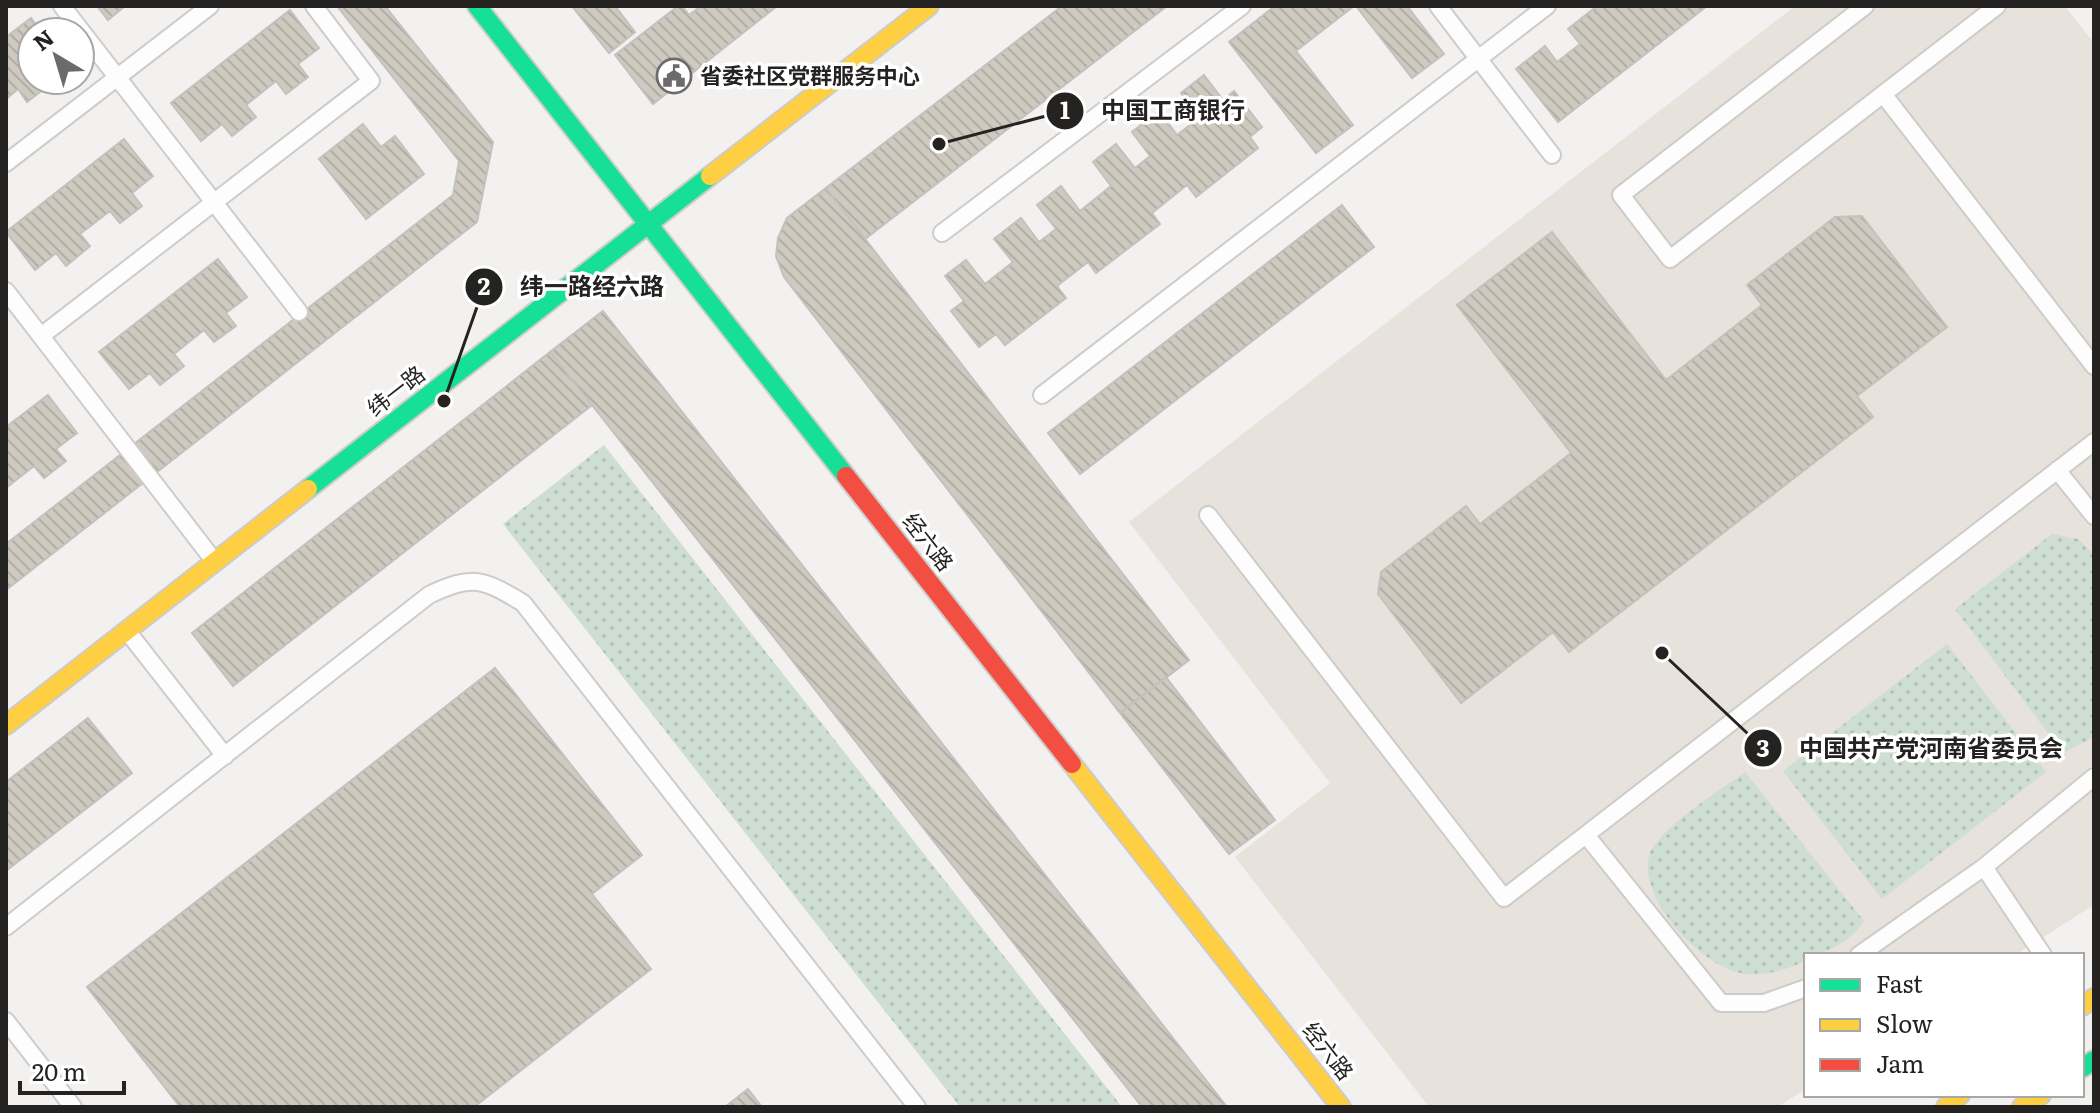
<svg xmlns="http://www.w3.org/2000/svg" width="2100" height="1113" viewBox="0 0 2100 1113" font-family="Literata,'Noto Sans SC',serif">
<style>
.built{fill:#e7e2db}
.grass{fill:url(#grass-dots)}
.building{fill:url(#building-back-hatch);stroke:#c3c1bf;stroke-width:2}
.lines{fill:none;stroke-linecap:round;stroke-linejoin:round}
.lane-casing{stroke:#cdccca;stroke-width:20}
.fast-casing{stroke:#cdccca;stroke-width:22}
.slow-casing{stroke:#cdccca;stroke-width:22}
.jam-casing{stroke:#cdccca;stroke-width:22}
.lane{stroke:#fdfdfd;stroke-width:16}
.fast{stroke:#16e098;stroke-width:18}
.slow{stroke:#ffcf43;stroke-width:18}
.jam{stroke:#f24e42;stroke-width:18}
.labels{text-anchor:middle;stroke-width:7;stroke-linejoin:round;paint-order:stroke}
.poi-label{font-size:22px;font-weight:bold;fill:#242321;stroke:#fff;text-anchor:start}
.street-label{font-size:22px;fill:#242321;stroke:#fff}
.leader{fill:none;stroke:#242321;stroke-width:3}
.callout-dot{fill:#242321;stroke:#fff;stroke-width:3}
.mark-label{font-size:24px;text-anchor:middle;font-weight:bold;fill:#fff}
.callout-label{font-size:24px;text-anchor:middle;font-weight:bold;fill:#242321;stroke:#fff;stroke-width:7;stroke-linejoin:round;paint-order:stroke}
</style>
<defs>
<pattern id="grass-dots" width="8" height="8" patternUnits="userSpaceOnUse" patternTransform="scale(2)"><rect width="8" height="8" fill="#cfded2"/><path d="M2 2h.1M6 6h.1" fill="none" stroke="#b2beb4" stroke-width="1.8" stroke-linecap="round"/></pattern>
<pattern id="building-back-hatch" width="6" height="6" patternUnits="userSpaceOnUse" patternTransform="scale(2)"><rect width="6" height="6" fill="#cfcac0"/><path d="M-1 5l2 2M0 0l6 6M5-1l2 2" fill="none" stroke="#b2ada5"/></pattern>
</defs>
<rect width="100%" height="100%" fill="#f3f1ef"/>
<path class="built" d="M1795,6H2065L2094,43V905L2015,955H1806V1089L1777,1107H1429L1235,857L1330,783L1129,522Z"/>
<path class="grass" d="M604,445L1122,1107H960L503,524Z
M2052,534L2078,539L2094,554V737L2063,753L1955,609Z
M1947,644L2046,772L1882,899L1783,771Z
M1745,772L1864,921C1853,939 1827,955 1806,955V961C1786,969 1769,976 1747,974C1705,971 1638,900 1649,856C1656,830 1722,789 1745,772Z"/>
<path class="building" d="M97,6H125L108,20Z
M337,6H385L493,142L477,222L6,590V544L453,195L459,161Z
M572,6H615L635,32L609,53Z
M678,6H682L689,15L701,6H777L653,104L615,55Z
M1062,6H1167L865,239L826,188Z
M1275,6H1354L1296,51L1353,125L1316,153L1229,42Z
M1356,6H1407L1444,54L1412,78Z
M1597,6H1707L1558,122L1516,69L1545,46L1557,62L1580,44L1568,29Z
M290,10L319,48L298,64L308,77L286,94L276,81L246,105L256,117L232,136L222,124L201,141L171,103Z
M31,18L42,32H32V80H45L49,85L27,102L18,89L6,99V37Z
M1204,75L1223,100L1234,91L1262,127L1250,137L1258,148L1196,197L1187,185L1152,213L1160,224L1096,273L1088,262L1057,286L1066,298L1005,345L996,334L979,347L951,311L964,301L945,276L966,260L985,284L1013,262L994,239L1021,218L1039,242L1056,229L1037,205L1061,186L1080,211L1111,186L1093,162L1116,144L1135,168L1150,156L1132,132L1159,111L1177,135L1199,118L1181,93Z
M363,124L381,147L395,136L424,174L366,219L319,159Z
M124,139L153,176L132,193L142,206L120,223L110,211L80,234L90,246L66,266L56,253L35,270L6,232Z
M826,188L1189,660L1120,713L784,277L776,256L778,238L787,218Z
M1342,205L1374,247L1080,474L1048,433Z
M1862,216L1947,327L1857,396L1873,417L1569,652L1553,632L1461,703L1378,594L1381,572L1466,506L1480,524L1571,453L1457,305L1552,232L1666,380L1762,305L1747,285L1835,217Z
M218,259L247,297L226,313L236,326L214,342L204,330L174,354L184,366L160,385L150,373L129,389L99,352Z
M603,311L1227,1107H1142L592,405L550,352Z
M550,352L592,405L233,686L192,633Z
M48,395L77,433L56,449L66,461L44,478L34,466L6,488V427Z
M495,668L642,855L592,894L651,969L474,1107H180L87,987Z
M1166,677L1275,820L1229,854L1120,713Z
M88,718L132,773L6,871V782Z
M748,1089L762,1107H725Z"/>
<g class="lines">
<g class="lane-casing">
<path id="lane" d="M62,6L299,312
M1438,6L1552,155
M1865,6L1621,195L1670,259L1997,6
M1883,94L2094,366
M6,163L210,6
M942,233L1242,6
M6,291L215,562
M41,336L371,81L314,6
M1042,395L1547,6
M2057,470L2094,516
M1208,515L1504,898L2094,442
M127,631L225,756
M1586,835L1721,1003H1764L1806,988
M1984,867L2043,955
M6,927L429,595C473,574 483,579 523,603L917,1107
M1859,955L1984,867L2094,777
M6,1021L73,1107"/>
</g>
<g class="fast-casing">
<path id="fast" d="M477,6L846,476
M308,489L710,176
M2082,1068L2094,1060"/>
</g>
<g class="slow-casing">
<path id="slow" d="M710,176L929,6
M6,725L308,489
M1072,764L1341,1107
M2082,1006L2094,998
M1946,1107L1960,1095
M2022,1107L2041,1095"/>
</g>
<g class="jam-casing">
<path id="jam" d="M846,476L1072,764"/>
</g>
<use href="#lane" class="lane"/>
<use href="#fast" class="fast"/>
<use href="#slow" class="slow"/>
<use href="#jam" class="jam"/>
</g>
<defs>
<g id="civic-ring" transform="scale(1.8)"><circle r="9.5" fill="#fff" stroke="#6c6b69" stroke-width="1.5"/><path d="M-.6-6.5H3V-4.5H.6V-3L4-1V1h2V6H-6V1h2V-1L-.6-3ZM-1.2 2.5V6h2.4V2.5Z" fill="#6c6b69"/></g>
</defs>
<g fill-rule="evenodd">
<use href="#civic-ring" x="674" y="76"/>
</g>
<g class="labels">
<g class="poi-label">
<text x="700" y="84">省委社区党群服务中心</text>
</g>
<g class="street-label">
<text transform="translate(396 391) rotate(-38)" y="8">纬一路</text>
<text transform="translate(928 542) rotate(52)" y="8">经六路</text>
<text transform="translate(1328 1051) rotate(52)" y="8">经六路</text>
</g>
</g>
<path class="leader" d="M939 144L1065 111M444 401L484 287M1662 653L1763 748"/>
<g class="callout-dot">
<circle cx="939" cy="144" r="8"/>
<circle cx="444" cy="401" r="8"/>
<circle cx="1662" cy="653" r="8"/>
<circle cx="1065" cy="111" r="20"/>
<circle cx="484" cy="287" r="20"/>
<circle cx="1763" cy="748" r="20"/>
</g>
<g class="mark-label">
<text x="1065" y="119">1</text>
<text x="484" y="295">2</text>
<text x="1763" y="757">3</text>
</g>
<g class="callout-label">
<text x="1173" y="119">中国工商银行</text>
<text x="592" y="295">纬一路经六路</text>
<text x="1931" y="757">中国共产党河南省委员会</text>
</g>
<rect width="2100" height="1113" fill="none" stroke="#242321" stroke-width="16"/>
<rect x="1804" y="953" width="280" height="144" fill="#ffffff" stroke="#a7a7a6" stroke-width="2"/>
<rect x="1820" y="979" width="40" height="12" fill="#16e098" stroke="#a7a7a6" stroke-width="2"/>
<text x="1876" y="993" font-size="24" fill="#242321">Fast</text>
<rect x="1820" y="1019" width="40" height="12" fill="#ffcf43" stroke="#a7a7a6" stroke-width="2"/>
<text x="1876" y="1033" font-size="24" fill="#242321">Slow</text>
<rect x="1820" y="1059" width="40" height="12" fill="#f24e42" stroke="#a7a7a6" stroke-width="2"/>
<text x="1876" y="1073" font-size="24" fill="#242321">Jam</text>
<g transform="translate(56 56) rotate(322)"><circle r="38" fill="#ffffff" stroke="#a7a7a6" stroke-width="2"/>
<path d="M0-6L14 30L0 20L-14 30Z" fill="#6c6b69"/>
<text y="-12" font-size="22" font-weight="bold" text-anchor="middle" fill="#242321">N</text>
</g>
<path d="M20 1081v12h104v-12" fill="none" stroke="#242321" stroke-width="4"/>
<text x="32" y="1081" font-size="24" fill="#242321" stroke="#ffffff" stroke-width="6" paint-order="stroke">20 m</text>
</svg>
